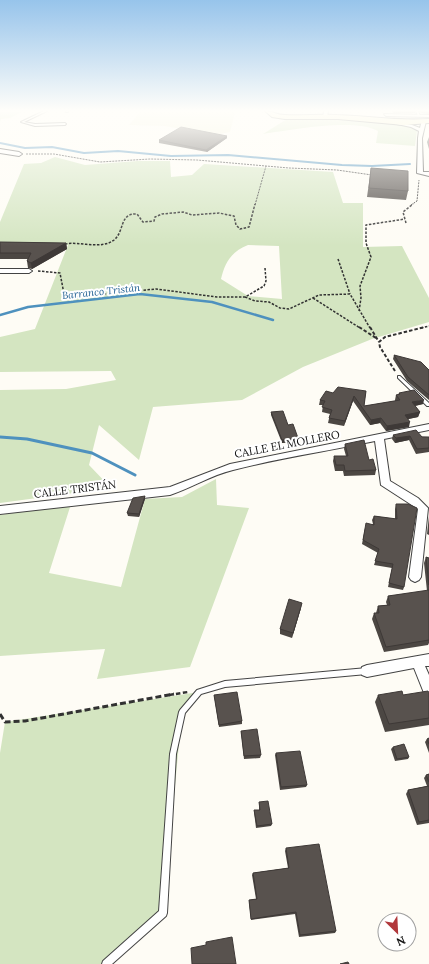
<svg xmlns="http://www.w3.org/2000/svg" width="429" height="964" viewBox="0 0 429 964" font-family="Lora,serif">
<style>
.farmland{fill:#f2f0d7}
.green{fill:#d4e5c1;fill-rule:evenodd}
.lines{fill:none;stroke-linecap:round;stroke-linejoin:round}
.stream-far2{stroke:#4e91be;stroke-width:2}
.stream-far1{stroke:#4e91be;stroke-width:2.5}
.stream{stroke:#4e91be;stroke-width:3}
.lane-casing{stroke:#434343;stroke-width:2}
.street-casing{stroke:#434343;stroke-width:2}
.secondary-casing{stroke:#323232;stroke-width:2}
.path-far4{stroke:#323232;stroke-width:1;stroke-dasharray:2 1;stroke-linecap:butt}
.path-far3{stroke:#323232;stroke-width:1.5;stroke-dasharray:2.5 1.5;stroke-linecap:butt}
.path-far2{stroke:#323232;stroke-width:2;stroke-dasharray:3.5 2;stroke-linecap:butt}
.path-far1{stroke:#323232;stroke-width:2.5;stroke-dasharray:4.5 2.5;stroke-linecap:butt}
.path{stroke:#323232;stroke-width:3;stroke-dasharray:6 3;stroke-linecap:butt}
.lane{fill:#fff;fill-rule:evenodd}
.street{fill:#fff;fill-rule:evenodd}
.secondary{fill:#f6efb8;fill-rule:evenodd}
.wall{fill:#4c4743}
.shaded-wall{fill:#3e3937}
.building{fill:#58524e;stroke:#3e3937}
.labels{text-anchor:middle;stroke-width:4;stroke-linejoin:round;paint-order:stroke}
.far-water-label{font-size:10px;font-style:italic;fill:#276495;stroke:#fff}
.street-label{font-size:11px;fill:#101010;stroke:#fff}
</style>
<rect width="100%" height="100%" fill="#fefcf5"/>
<path class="farmland" d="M141,111H172L235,112L230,132L214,135L165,126L129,125Z"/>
<path class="green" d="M0,111H39L22,112L10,118L1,119L0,122Z
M326,118C352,120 394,118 417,131L415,146L376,143L378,131C354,118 291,130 263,134L287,119Z
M55,157L85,165L138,161H170L171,177L192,175L204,164L333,172L343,203H363V247L402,246L429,298V322L372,339L303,367L242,400L153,407L139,460L99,425L89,465L111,488L0,503V390L66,389L116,380L111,371L0,372V337L35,329L68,245L0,243V222L24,164L41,163ZM248,245L279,246L282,299L248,296L221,279C225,262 232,251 248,245Z
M216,479L217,505L249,508L190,667L97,679L105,649L0,656V515L71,504L49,573L121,587L145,499L182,497Z
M199,692L182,712L163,913L106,964H0V753L5,722Z"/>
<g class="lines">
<path class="stream-far2" d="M0,143L25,148L52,147L84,153L118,151L171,156L228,155L342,165L372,166L410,164"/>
<path class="stream-far1" d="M0,315L28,307L140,294L212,302L273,320"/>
<path class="stream" d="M0,437L27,439L92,453L135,475"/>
<g class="lane-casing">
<path id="lane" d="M44,111H47L24,122L35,124L65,123L66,124L65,125L35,126L21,122Z
M66,111H68V112H66Z
M416,111H418L420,116H418Z
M398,376H400L429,403V406H427L398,378Z
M367,668L369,669L370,671L369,673L367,674L225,687L201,694L185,713L176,754L167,913L166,916L112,964H102L103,961L159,911L170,754L179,712L180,710L197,690L225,681Z"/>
</g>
<g class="street-casing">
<path id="street" d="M324,111H328L327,118L323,117Z
M384,114L429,115V117L386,116Z
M422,120L426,121L422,138L423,172H429V176L417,173L418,138L419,131L411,127L392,123L394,122L412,125L420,128Z
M0,149L19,152L22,154L19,156L0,153Z
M0,269H29L32,271L29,273H0Z
M429,424V430L384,439L390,481L418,498L428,508L421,577L419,580L415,582L411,580L409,577L418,509L381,485L375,441C328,451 279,458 233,470C211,475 192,488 170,495L0,514V506L170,487L230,464Z
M429,654V666H425L429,675V695L424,693L414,668L367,677L362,675L361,671L362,667L367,665Z"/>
</g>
<g class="secondary-casing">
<path id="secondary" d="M265,111C272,111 277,115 285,115C302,116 320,114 337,115C369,116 397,121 429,119V123L404,125L338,119H285L272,117Z"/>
</g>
<path class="path-far4" d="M26,154H54L100,162L150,159L197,160L289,168L337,170L372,175
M255,205L266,166
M411,205L417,201L419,180"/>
<path class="path-far3" d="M406,223L403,212L413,204
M65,244C80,241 101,250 114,240C125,231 119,213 137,214L143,222L154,221L155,217L162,214L183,212L192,215L219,213L234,216L236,225L240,229L249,227L255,204
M338,259L350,294
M38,271L60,273L64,294L70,297L156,289L217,297H245L264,286L266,281L265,268
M245,297L255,301L269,302L280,308L289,309L319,295L350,294L370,328
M313,298L360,328
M359,311L361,298L360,286L371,257L366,243V225L405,219
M421,328L429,326"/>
<path class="path-far2" d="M359,327L376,338
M370,327L379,342
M395,371L380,347L379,342L385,337L425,327"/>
<path class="path-far1" d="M169,695L188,692"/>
<path class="path" d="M0,714L5,722L25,721L174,694"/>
<use href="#lane" class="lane"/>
<use href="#street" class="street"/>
<use href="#secondary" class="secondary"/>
</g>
<path class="wall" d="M392,111H416L415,113H393Z
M419,111H429V114L421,113Z
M227,136V138L207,152L159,143V140Z
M429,137V149L427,142Z
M371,168L408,191L406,200L367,197Z
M0,242L66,243L67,249L32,269L28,268L27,261L28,259H0Z
M394,355L429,370V400L407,381L393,359Z
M366,391L364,406L395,401V400L396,395H398L399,393L423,404L415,406L420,412L418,417L408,419L409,427L386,431L380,423L370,425L353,401L344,426L328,423L330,414L322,412L323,405H319L320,400L333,393Z
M271,412L288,425L298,438V441L282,443L271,415Z
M393,435L429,437V452L416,454L409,440L395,443L392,439Z
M345,444L369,460L376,470L375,475L344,476L343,471H335L333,461L334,456H346L344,449Z
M145,496V499L139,517L128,516L127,513Z
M396,504L404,587L403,590L388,587L392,568L374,565L378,553L362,544L365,528L373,524L372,520L374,516L395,519V509Z
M429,516V535L427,534Z
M426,557L429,558V643L428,645L384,652L372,619L374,613H376L378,606L387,605L386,602L388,596L427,591L424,563Z
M301,608L292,638L280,634V629Z
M429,693V725L385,732L375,702L378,695H403Z
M214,695L242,721V724L219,727Z
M241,731L261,755L260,758L244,759Z
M429,738V753L425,742L427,739Z
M393,747L409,757L408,759L395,761L391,749Z
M276,753L307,785L306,787L280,790L275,755Z
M429,774V823L417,825L406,794L408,790L427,786L424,778L426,775Z
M259,802L272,824L271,826L256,828L254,812V810H259Z
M286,848L336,931L335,933L299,937L295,914L251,920L249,902V900L256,899L252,875L253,873L288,868L285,851Z"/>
<path class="shaded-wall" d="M227,136V138L207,152L206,150Z
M66,243L67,249L32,269L31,263Z
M354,396L353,401L344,426L345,421Z
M424,400L423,404L410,407L412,402Z
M420,412L418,417L404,420L405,415Z
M381,418L380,423L370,425L371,420Z
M410,422L409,427L386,431L387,426Z
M410,436L409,440L395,443L396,438Z
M298,438V441L282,443V440Z
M145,496V499L139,517V514Z
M302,603L301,608L292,638L293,633Z"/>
<path class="building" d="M181,127L227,136L206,150L159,140Z
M371,168L408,171V191L369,188Z
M0,242L66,243L31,263L27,261L31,253H0Z
M394,355L421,362L429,370V395L408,377Z
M338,387L366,391L364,406L400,400L396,395L400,394L399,393L414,390L424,400L412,402L420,412L405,415L410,422L387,426L381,418L371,420L354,396L345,421L329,418L332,410L322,407L325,401L320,400L326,391L333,393Z
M283,411L288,425L293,424L298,438L282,440L271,412Z
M416,430L422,437H429V448L417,449L410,436L396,438L393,435Z
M364,440L369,460L373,459L376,470L345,471L344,465H336L334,456H348L345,444Z
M145,496L139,514L127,513L133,498Z
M396,504H408L417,508L404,587L389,583L393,564L375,561L379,549L363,540L366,523L374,525V516L397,519Z
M426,557L429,558V585Z
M429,590V640L386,647L374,613H379L378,606L390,605L388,596Z
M289,599L302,603L293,633L280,629Z
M402,691L403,695L428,691L429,693V718L389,724L378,695Z
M237,692L242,721L219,725L214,695Z
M257,729L261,755L244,756L241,731Z
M429,738V744L427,739Z
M404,744L409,757L397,759L393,747Z
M300,751L307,785L281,787L276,753Z
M429,774V782L426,775Z
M429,786V820L419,822L408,790Z
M268,801L272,824L257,826L254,810H260L259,802Z
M319,844L336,931L300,935L296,912L251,919L249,900L257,899L253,873L289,868L286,848Z
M232,937L236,964H192L191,948L206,945V942Z
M348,962L349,964H340Z"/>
<linearGradient id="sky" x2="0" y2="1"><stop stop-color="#97c4eb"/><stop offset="0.45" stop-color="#fffefa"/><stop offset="1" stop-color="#fffefa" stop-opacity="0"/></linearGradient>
<rect width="429" height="246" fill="url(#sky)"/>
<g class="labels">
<g class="far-water-label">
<text transform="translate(101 291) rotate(-6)" y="4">Barranco Tristán</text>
</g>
<g class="street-label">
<text transform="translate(287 444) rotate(-11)" y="4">CALLE EL MOLLERO</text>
<text transform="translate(75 489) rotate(-7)" y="4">CALLE TRISTÁN</text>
</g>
</g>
<g transform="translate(397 932) rotate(156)"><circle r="19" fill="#ffffff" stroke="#9f9f9f"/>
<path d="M0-3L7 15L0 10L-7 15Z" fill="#b1383c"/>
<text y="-6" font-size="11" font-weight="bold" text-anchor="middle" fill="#101010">N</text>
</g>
</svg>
